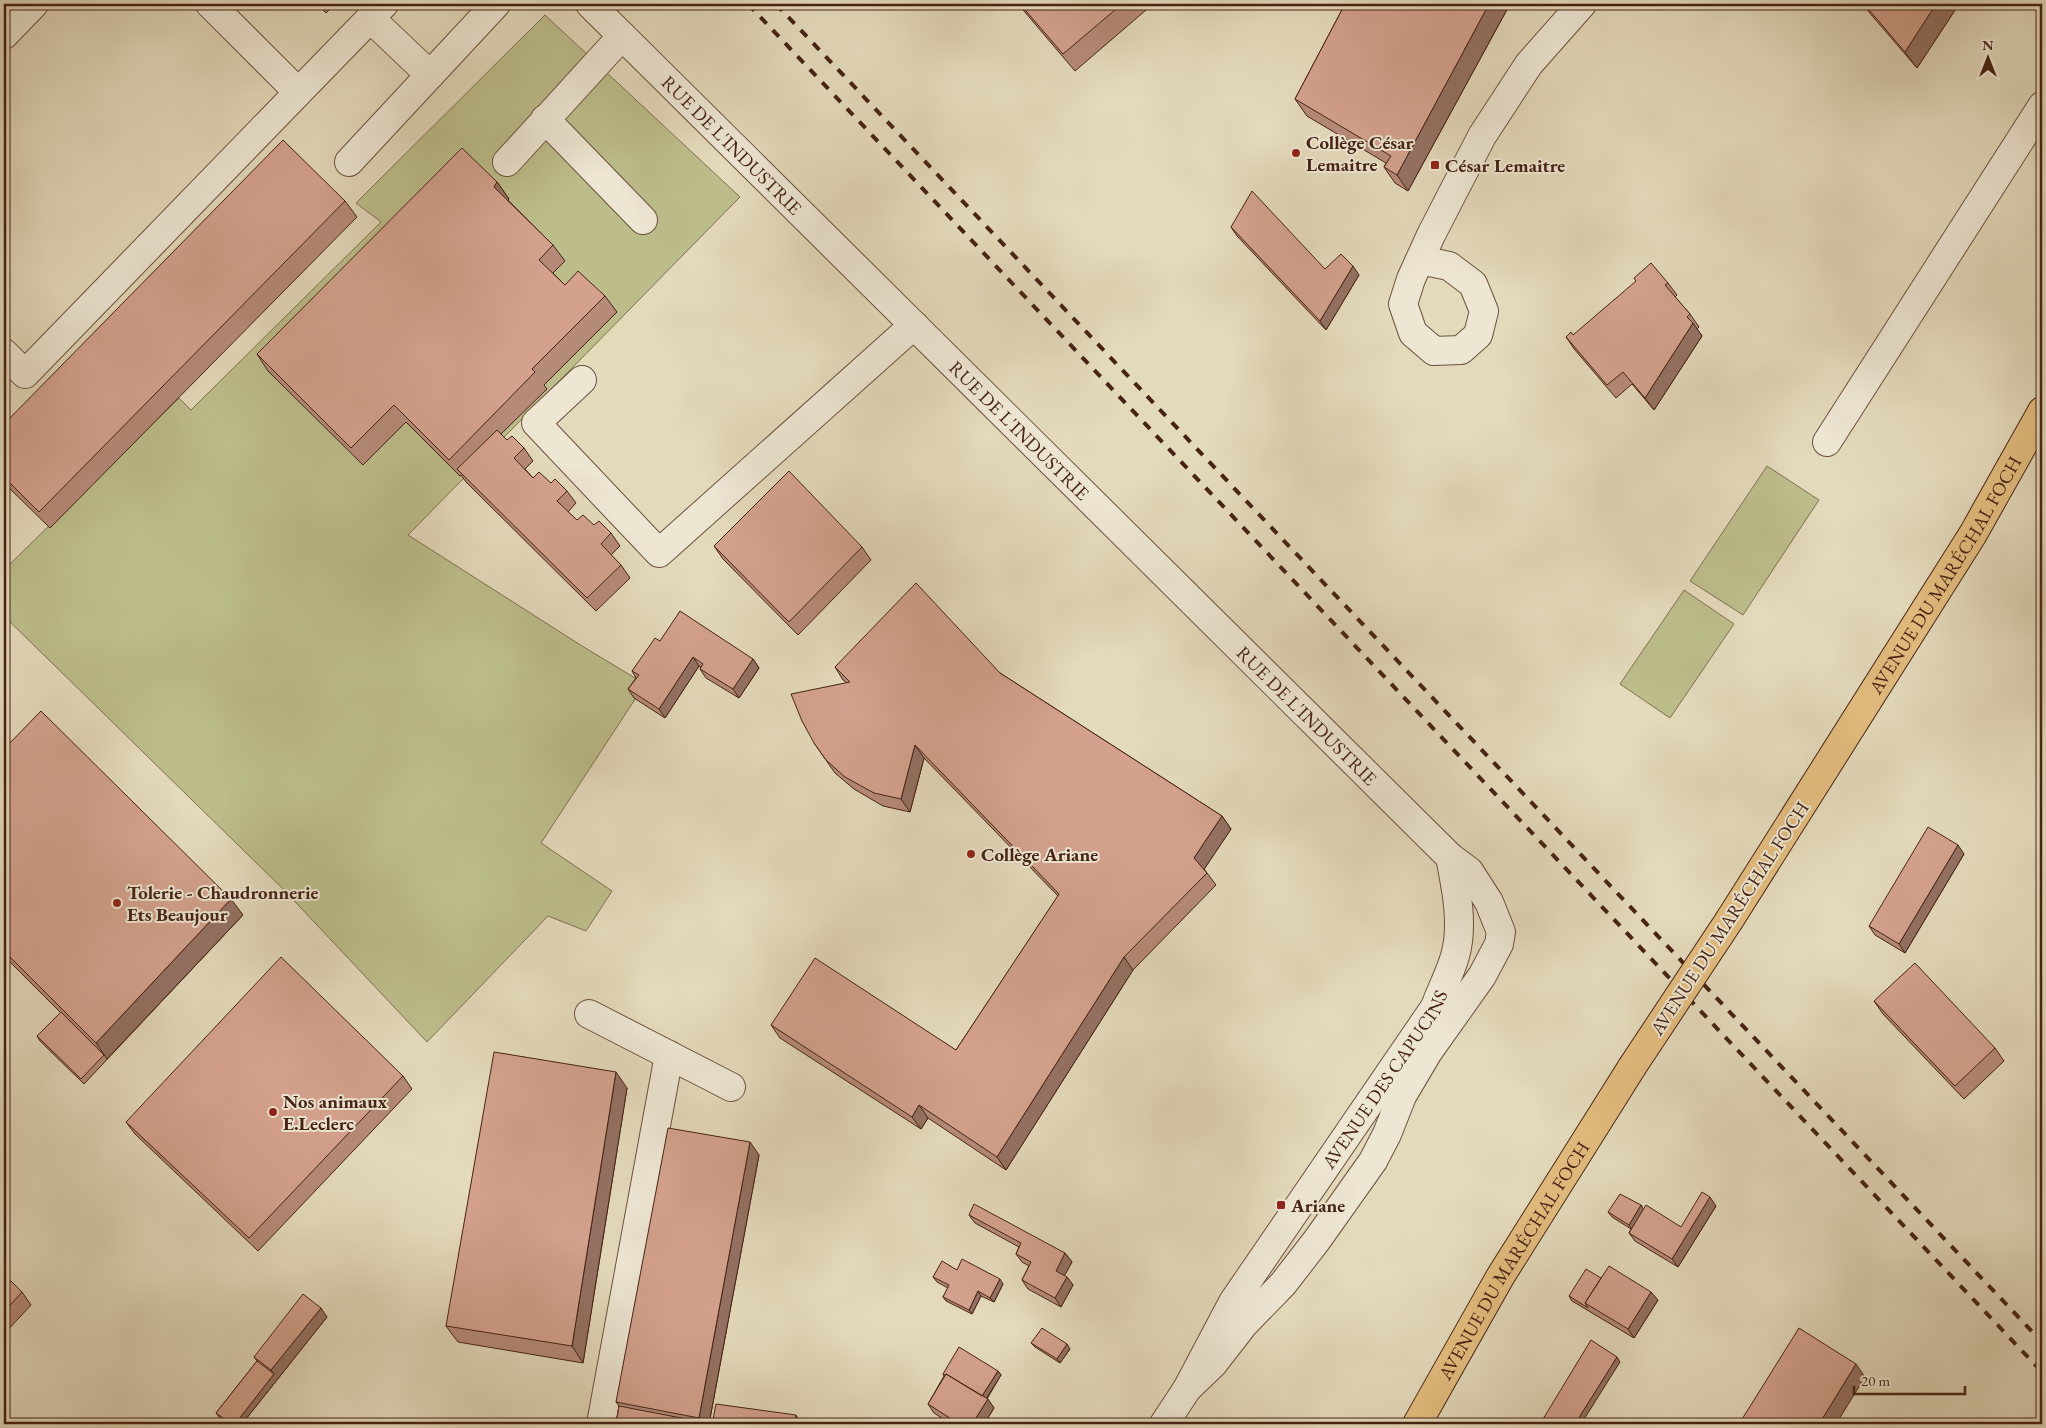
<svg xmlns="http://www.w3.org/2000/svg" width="2046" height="1428" viewBox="0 0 2046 1428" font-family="'EB Garamond',serif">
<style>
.green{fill:#bcbd8b;stroke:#817050}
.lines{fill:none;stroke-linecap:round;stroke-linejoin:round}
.minor-casing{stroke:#6d503e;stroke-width:30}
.major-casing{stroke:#462214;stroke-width:30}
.minor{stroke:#ede6d3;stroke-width:28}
.major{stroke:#e2bc7e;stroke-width:28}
.rail{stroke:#462214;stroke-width:4;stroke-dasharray:9 9;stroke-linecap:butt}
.major-bridge-casing{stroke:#462214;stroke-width:30;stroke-linecap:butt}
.major-bridge{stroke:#e2bc7e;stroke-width:28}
.wall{fill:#b58a79;stroke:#462214}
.shaded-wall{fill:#947163;stroke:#462214}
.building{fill:#d3a18d;stroke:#462214}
.poi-dot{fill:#8f2418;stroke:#ede6d3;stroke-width:2}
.labels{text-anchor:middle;stroke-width:4;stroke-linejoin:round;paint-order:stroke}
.poi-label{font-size:19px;font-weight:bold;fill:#462214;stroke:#ede6d3;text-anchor:start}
.street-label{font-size:19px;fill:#462214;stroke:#ede6d3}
</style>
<rect width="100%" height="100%" fill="#e3d9bb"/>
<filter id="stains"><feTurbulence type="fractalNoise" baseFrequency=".004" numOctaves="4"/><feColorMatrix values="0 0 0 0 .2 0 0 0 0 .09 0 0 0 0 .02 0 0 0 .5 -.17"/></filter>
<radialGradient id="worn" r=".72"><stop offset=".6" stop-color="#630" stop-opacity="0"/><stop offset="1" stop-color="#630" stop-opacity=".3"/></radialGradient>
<path class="green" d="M545,15L740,197L408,535L582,646L645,684L541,843L612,891L586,931L548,916L427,1042L284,890L4,616V570L179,398L191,410L381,222L356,203Z
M1767,466L1819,500L1743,615L1690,581Z
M1684,590L1734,624L1670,718L1620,684Z"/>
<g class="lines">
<g class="minor-casing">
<g id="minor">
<path d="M210,4L298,92"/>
<path id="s1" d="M590,4L1450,857L1469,871L1489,902L1501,932L1499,944L1482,976L1428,1052L1402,1096L1387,1134L1373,1161L1317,1240L1283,1284L1244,1324L1213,1364L1187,1389"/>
<path d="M370,18L430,75"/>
<path d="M4,35L34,4"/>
<path d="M545,119L643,220"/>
<path d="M349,162L496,4"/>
<path d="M507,162L622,36"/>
<path d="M1420,260L1449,266L1473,284L1484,311L1478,335L1461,350L1434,351L1413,333L1403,304L1411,279L1431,235L1482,136L1529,64L1582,4"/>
<path d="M4,353L25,374L384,4"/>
<path d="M582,380L536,423L659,553L914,325"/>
<path d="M1827,442L2042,106"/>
<path d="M589,1014L731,1087"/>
<path d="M601,1424L669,1055"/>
<path id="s2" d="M1164,1424L1187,1389L1233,1302L1435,1007C1441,990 1450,974 1455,956C1464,925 1456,888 1450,857"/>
</g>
</g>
<g class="major-casing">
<g id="major">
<path id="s3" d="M1730,919L1973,534L2042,411"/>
<path id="s4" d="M1417,1424L1500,1277L1632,1067"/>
</g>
</g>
<use href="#minor" class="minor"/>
<use href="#major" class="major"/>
<path class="rail" d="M748,4L2042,1372
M776,4L2042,1342"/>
<g class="major-bridge-casing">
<path id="major-bridge" d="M1632,1067L1730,919"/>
</g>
<use href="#major-bridge" class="major-bridge"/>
</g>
<path class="wall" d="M317,4H335L326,13Z
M1018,4H1153L1075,71Z
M1345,4H1510L1408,191L1395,183L1384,167L1386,163L1307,116L1295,99Z
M1862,4H1959L1917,68Z
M497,182L509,199L508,200L553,245L565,261L553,273L565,285L605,296L617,312L544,385L547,389L501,434L507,440L524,448L533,461L525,469L533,478L551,483L567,491L576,503L568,512L577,520L594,525L611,533L620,546L611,555L621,565L630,578L596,611L466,482L461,475L460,476L406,422L363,465L268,371L257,354Z
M345,201L357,217L50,528L4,483V424Z
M1231,227L1325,269L1359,275L1326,330L1237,236Z
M1668,283L1677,295L1675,297L1690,314L1699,327L1697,329L1702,336L1654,410L1632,384L1616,398L1575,350L1566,337L1573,335Z
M714,546L862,547L871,560L798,635L723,559Z
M660,641L753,659L759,668L739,698L706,678L700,669L701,667L699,666L665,718L634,698L628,689L636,678L632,671Z
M835,667L1000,673L1222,816L1231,829L1204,869L1216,885L1133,970L1006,1170L928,1118L921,1129L780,1038L771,1025L956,1050L1058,896L924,758L910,812L883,806L854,789L835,773L814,743L847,683L843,680Z
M4,749L243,915L84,1084L40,1041L37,1036L61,1013L4,956Z
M1964,854L1905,953L1875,935L1869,926Z
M1874,1001L1995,1048L2004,1061L1964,1099L1883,1014Z
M403,1076L412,1089L258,1251L135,1134L126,1122Z
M627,1088L583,1363L458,1342L446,1326Z
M759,1155L709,1424H616L619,1406L616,1402Z
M1641,1205L1644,1210L1681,1227L1716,1206L1678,1267L1635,1241L1629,1233L1631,1229L1612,1217L1608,1212Z
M969,1215L1065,1253L1072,1262L1064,1276L1067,1277L1073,1285L1061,1307L1028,1289L1022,1280L1029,1266L1022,1262L1016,1254L1019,1247L975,1223Z
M957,1270L1003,1284L994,1302L981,1296L972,1314L946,1301L943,1297L948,1288L937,1282L933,1277Z
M4,1274L22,1292L31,1305L4,1334Z
M1569,1296L1658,1300L1634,1338L1572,1301Z
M327,1317L242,1424H229L219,1417L216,1413L257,1361L254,1357Z
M1031,1343L1070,1349L1060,1363L1035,1347Z
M998,1371L1001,1375L987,1399L994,1408L984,1424H951L934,1413L928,1404L944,1376L943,1374Z"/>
<path class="shaded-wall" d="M1489,4H1510L1408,191L1397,175Z
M1936,4H1959L1917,68L1905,52Z
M497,182L509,199L505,203L494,187Z
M1353,266L1359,275L1326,330L1320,321Z
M1693,323L1702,336L1654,410L1645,398Z
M693,657L699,666L665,718L659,709Z
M753,659L759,668L739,698L733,689Z
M915,745L924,758L910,812L901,799Z
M1222,816L1231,829L1203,871L1194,858Z
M1958,845L1964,854L1905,953L1899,944Z
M231,899L243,915L107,1059L96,1043Z
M1124,957L1133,970L1006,1170L997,1157Z
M616,1072L627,1088L583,1363L572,1346Z
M919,1105L928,1118L921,1129L912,1117Z
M750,1142L759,1155L709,1424H701L702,1422L699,1418Z
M1710,1197L1716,1206L1678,1267L1672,1259Z
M1641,1205L1644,1210L1632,1230L1629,1225Z
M1065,1253L1072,1262L1062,1280L1056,1271Z
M1067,1277L1073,1285L1061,1307L1055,1298Z
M1000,1279L1003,1284L994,1302L990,1298Z
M978,1291L981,1296L972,1314L969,1310Z
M1651,1292L1658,1300L1634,1338L1628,1329Z
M321,1308L327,1317L242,1424H235L274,1374L271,1370Z
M1067,1344L1070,1349L1060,1363L1057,1359Z
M1617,1357L1620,1362L1581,1424H1575Z
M1856,1364L1865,1377L1836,1424H1819Z
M998,1371L1001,1375L984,1402L981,1398Z
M988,1399L994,1408L984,1424H972Z
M796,1415L802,1424H795Z"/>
<path class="building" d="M1020,4H1122L1063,54Z
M1345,4H1489L1397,175L1384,167L1391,156L1295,99Z
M1864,4H1936L1905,52Z
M283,140L345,201L39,512L4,477V424Z
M462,148L497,182L494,187L553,245L539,260L565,285L578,271L605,296L532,369L535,372L449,460L394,405L351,448L257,354Z
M1252,191L1325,269L1341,254L1353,266L1320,321L1231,227Z
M1651,263L1668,283L1665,285L1690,314L1687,317L1693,323L1645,398L1623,372L1607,385L1566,337L1571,332L1573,335L1636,281L1634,278Z
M497,430L507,440L512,436L524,448L514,458L533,478L539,472L551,483L555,479L567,491L557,501L577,520L583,515L594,525L599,521L611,533L601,544L621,565L587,598L457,469Z
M789,471L862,547L789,622L714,546Z
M916,583L1000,673L1222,816L1194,858L1207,873L1124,957L997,1157L919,1105L912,1117L771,1025L815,958L956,1050L1059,894L915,745L901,799L874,793L845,777L826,760L814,743L802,721L791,694L850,682L835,667Z
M680,611L753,659L733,689L700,669L703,664L693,657L659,709L628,689L639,675L632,671L655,638L660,641Z
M41,711L231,899L96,1043L4,951V749Z
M1928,827L1958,845L1899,944L1869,926Z
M281,957L403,1076L249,1238L126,1122Z
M1915,963L1995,1048L1955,1086L1874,1001Z
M61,1012L104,1055L81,1079L37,1036Z
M494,1052L616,1072L572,1346L446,1326Z
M668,1128L750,1142L699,1418L616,1402Z
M1702,1192L1710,1197L1672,1259L1629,1233L1646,1205L1681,1227Z
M1620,1194L1641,1205L1629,1225L1608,1212Z
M974,1204L1065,1253L1056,1271L1067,1277L1055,1298L1022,1280L1031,1262L1016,1254L1021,1243L969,1215Z
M962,1259L1000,1279L990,1298L978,1291L969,1310L943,1297L949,1285L933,1277L942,1261L957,1270Z
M1609,1266L1651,1292L1628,1329L1585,1303Z
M1586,1269L1601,1278L1585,1303L1588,1308L1569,1296Z
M4,1274L22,1292L4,1312Z
M303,1294L321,1308L271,1370L254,1357Z
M1042,1328L1067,1344L1057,1359L1031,1343Z
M1799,1328L1856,1364L1819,1424H1739Z
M1591,1340L1617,1357L1575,1424H1540Z
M959,1347L998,1371L982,1396L946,1374L945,1375L943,1374Z
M257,1361L274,1374L235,1424H232L216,1413Z
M946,1374L988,1399L972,1424H959L928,1404Z
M716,1404L796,1415L795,1424H712Z
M619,1406L702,1422L701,1424H616Z"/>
<g class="poi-dot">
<circle cx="1296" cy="153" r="5"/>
<rect x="1430" y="160" width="10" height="10" rx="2.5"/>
<circle cx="971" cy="854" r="5"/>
<circle cx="117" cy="903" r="5"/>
<circle cx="273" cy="1112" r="5"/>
<rect x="1276" y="1200" width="10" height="10" rx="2.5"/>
</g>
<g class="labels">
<g class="poi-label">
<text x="1306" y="149">Collège César<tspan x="1306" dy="22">Lemaitre</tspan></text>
<text x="1445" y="172">César Lemaitre</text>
<text x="981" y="861">Collège Ariane</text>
<text x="127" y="899">Tolerie - Chaudronnerie<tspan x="127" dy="22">Ets Beaujour</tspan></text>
<text x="283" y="1108">Nos animaux<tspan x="283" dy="22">E.Leclerc</tspan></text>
<text x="1291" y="1212">Ariane</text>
</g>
<g class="street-label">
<text dy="7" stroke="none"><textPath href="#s1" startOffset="200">RUE DE L'INDUSTRIE</textPath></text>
<text dy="7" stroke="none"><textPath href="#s1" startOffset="605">RUE DE L'INDUSTRIE</textPath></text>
<text dy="7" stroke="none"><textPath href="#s3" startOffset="406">AVENUE DU MARÉCHAL FOCH</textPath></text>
<text dy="7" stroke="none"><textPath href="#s1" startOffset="1010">RUE DE L'INDUSTRIE</textPath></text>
<text transform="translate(1729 918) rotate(-57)" y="7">AVENUE DU MARÉCHAL FOCH</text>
<text dy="7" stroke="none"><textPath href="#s2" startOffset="410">AVENUE DES CAPUCINS</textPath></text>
<text dy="7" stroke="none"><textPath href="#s4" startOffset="190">AVENUE DU MARÉCHAL FOCH</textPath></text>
</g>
</g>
<rect width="2046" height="1428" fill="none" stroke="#e3d9bb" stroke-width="20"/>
<rect x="5" y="5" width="2036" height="1418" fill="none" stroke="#462214" stroke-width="2.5"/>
<rect x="10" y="10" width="2026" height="1408" fill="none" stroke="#462214"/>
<g transform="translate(1988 58)" stroke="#ede6d3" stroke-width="4" paint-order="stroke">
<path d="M0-4L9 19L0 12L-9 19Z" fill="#462214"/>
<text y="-8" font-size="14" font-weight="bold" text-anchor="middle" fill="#462214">N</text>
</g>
<path d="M1854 1386v8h111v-8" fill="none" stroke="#462214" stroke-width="2.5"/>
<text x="1861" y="1386" font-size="15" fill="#462214" stroke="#ede6d3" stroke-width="4" paint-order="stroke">20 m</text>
<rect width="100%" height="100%" filter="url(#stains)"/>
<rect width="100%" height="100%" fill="url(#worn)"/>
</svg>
